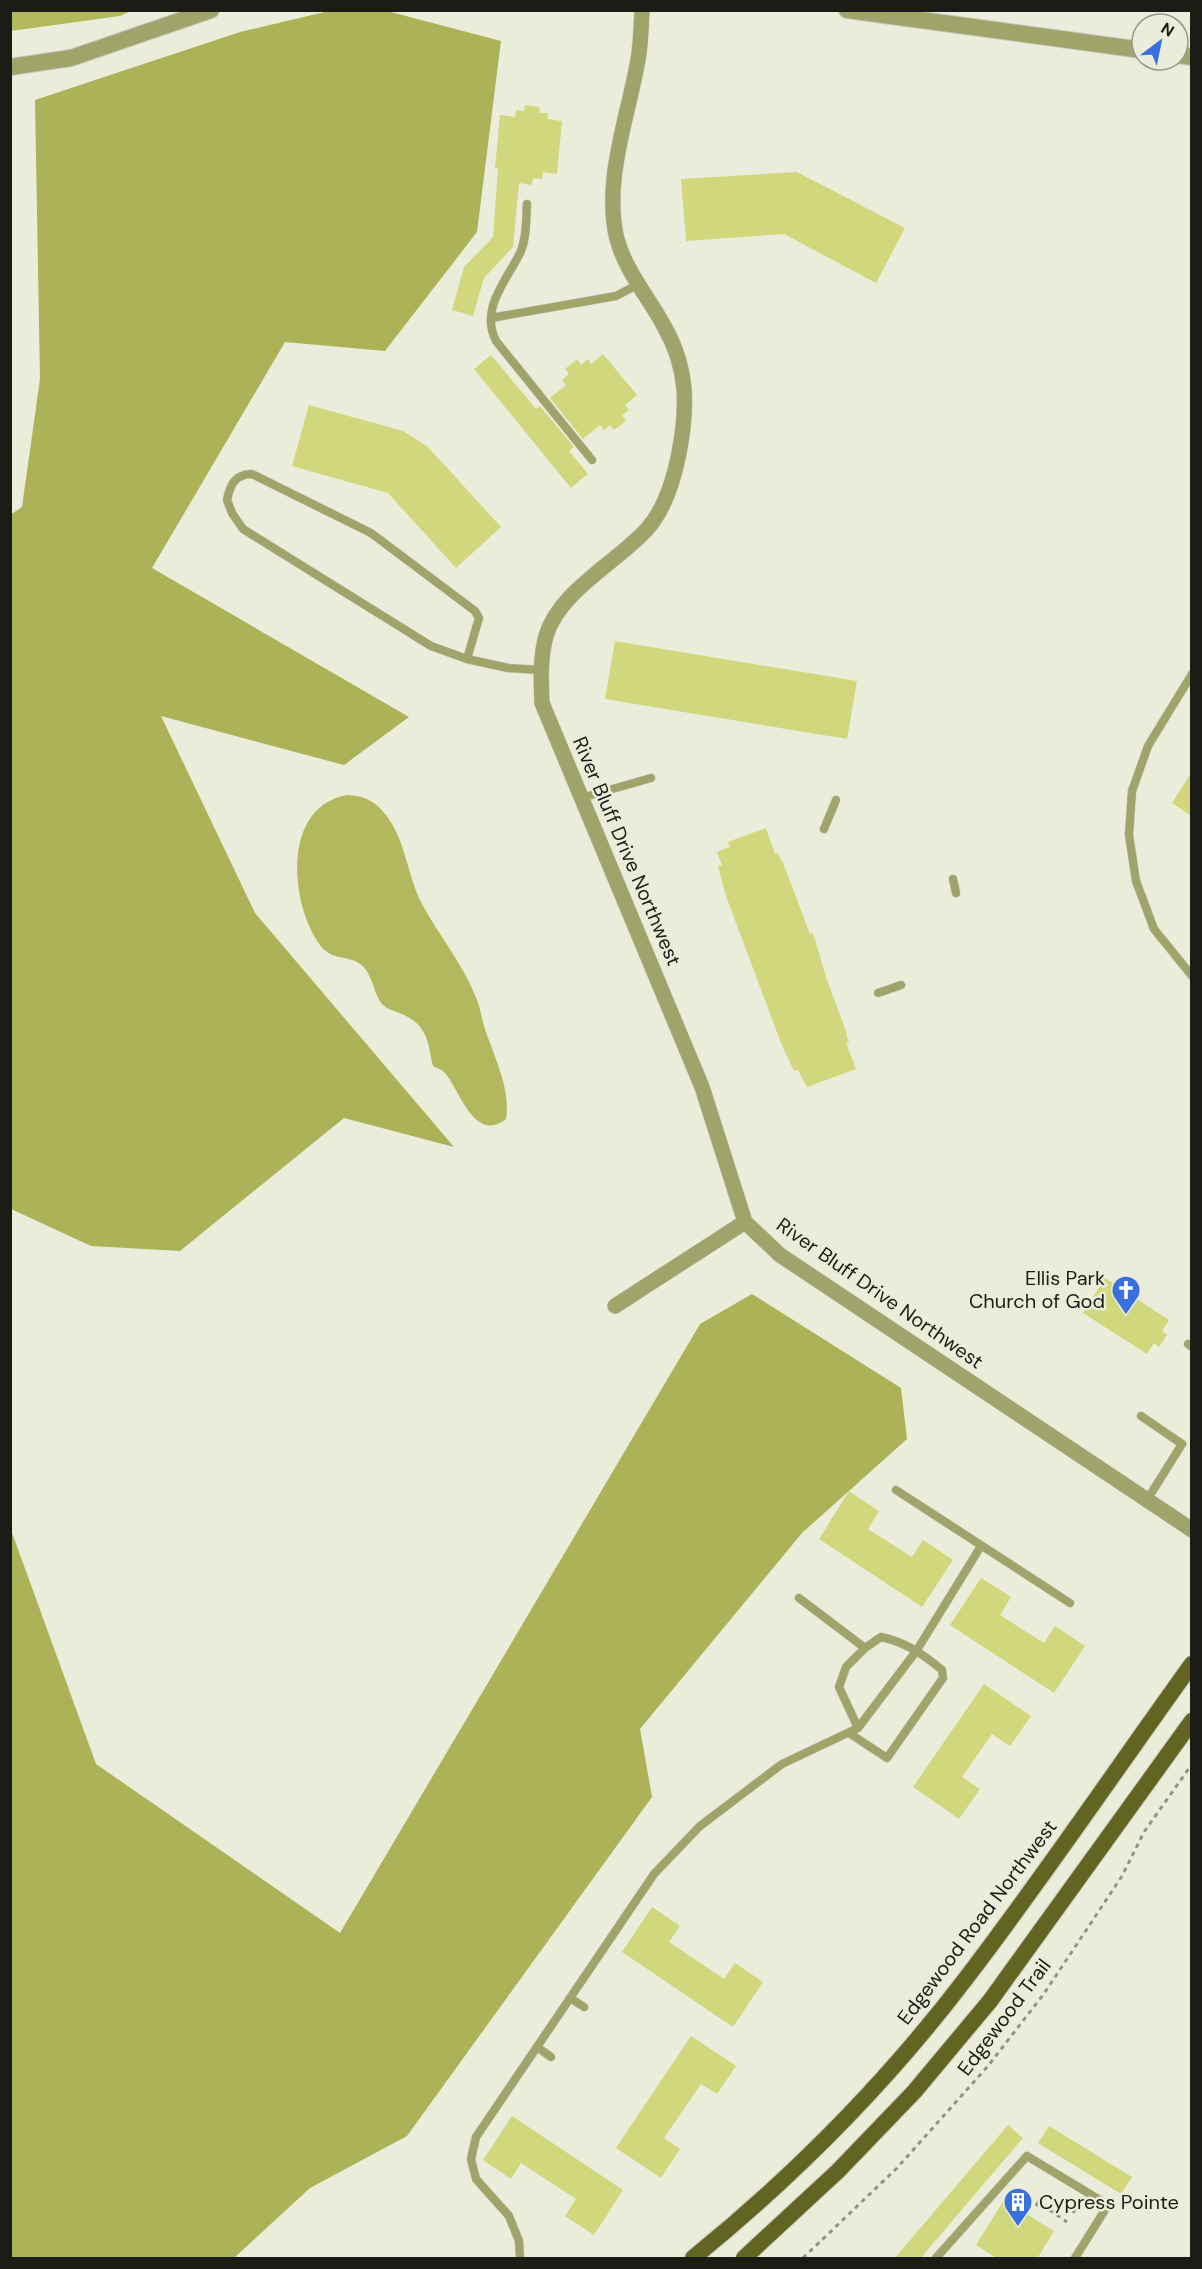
<svg xmlns="http://www.w3.org/2000/svg" width="1202" height="2269" viewBox="0 0 1202 2269" font-family="'DM Sans',sans-serif">
<style>
.forest{fill:#acb257}
.water{fill:#b2b85d}
.building{fill:#d1d77c}
.lines{fill:none;stroke-linecap:round;stroke-linejoin:round}
.service-casing{stroke:#c6c7b8;stroke-width:9}
.minor-casing{stroke:#c6c7b8;stroke-width:16}
.tertiary-casing{stroke:#c6c7b8;stroke-width:18}
.primary-casing{stroke:#c6c7b8;stroke-width:18}
.path{stroke:#929386;stroke-width:3;stroke-dasharray:4.5 4.5;stroke-linecap:butt}
.service{stroke:#a0a46a;stroke-width:8}
.minor{stroke:#a0a46a;stroke-width:15}
.tertiary{stroke:#a0a46a;stroke-width:16}
.primary{stroke:#626521;stroke-width:16}
.labels{text-anchor:middle;stroke-width:5;stroke-linejoin:round;paint-order:stroke}
.street-label{font-size:20px;fill:#1c1c16;stroke:#ebeddb}
.poi-label{font-size:20px;fill:#1c1c16;stroke:#ebeddb;text-anchor:end}
</style>
<rect width="100%" height="100%" fill="#ebeddb"/>
<path class="forest" d="M329,11H387L501,41L477,232L385,351L285,342L152,568L409,717L344,765L161,716L255,913L454,1147L344,1118L180,1251L91,1246L11,1209L10,515L22,507L40,379L35,100L240,32Z
M752,1294L901,1388L907,1439L802,1533L640,1729L652,1797L407,2136L310,2188L234,2258H11V1530L96,1764L340,1933L700,1324Z"/>
<path class="water" d="M10,11L11,10L131,11L120,16L11,31Z
M347,795C365,796 375,801 386,815C406,841 407,875 422,904C438,934 462,963 475,995C480,1005 481,1016 484,1026C493,1055 511,1087 506,1119C474,1144 460,1090 445,1073C443,1070 437,1068 433,1066C428,1043 428,1025 402,1014C395,1011 388,1010 382,1004C373,993 373,973 360,964C346,954 333,962 320,945C290,904 281,807 347,795Z"/>
<path class="building" d="M525,105L540,107L539,113H548L547,119L562,121L557,174L543,172L542,179L533,178L532,185L519,183L513,247L484,278L473,316L452,310L464,267L493,237L498,168H495L500,115L515,117L516,110L524,111Z
M797,172L905,228L876,283L784,234L686,241L681,179Z
M603,354L637,395L625,405L629,410L622,415L626,421L614,430L610,425L604,430L600,425L583,439L550,398L566,385L562,380L569,374L565,369L577,359L581,365L588,359L591,364Z
M491,355L536,409L540,406L574,447L569,451L588,474L571,488L474,369Z
M309,405L403,431L428,447L501,527L456,568L388,493L292,466Z
M615,641L857,681L847,739L605,699Z
M1191,773V816L1172,803Z
M766,828L775,854L778,853L781,861L782,860L810,934L813,933L827,980L847,1034H846L849,1042L846,1043L856,1069L807,1087L798,1070L794,1071L781,1043L726,896L718,866L722,865L717,852L730,847L728,842Z
M1105,1278L1169,1320L1162,1331L1167,1335L1159,1347L1154,1343L1147,1354L1083,1313Z
M849,1491L879,1511L868,1529L912,1557L923,1540L953,1560L922,1607L819,1539Z
M981,1578L1011,1597L1000,1615L1044,1643L1055,1626L1085,1646L1054,1693L950,1625Z
M984,1684L1031,1716L1010,1746L992,1734L962,1777L980,1789L959,1819L913,1787Z
M652,1907L680,1926L669,1942L724,1979L735,1963L763,1982L733,2027L622,1952Z
M691,2036L736,2066L717,2094L701,2084L664,2138L680,2149L661,2178L616,2148Z
M512,2116L623,2190L594,2235L565,2216L576,2199L521,2163L511,2179L483,2160Z
M1008,2125L1023,2138L953,2220L920,2259H894Z
M1049,2126L1132,2177L1121,2194L1038,2143Z
M1004,2200L1054,2231L1037,2259H998L976,2245Z"/>
<g class="lines">
<g class="service-casing">
<path id="service" d="M527,204C526,219 527,236 521,251C508,279 479,308 496,341L592,460
M491,318L616,296L637,285
M467,659L479,618L475,611L371,533L252,474C235,474 230,485 227,500L232,513L243,529L431,646L467,659L508,668L540,670
M1192,674L1148,746L1132,791L1129,835L1136,881L1154,929L1192,976
M581,798L651,778
M824,829L836,800
M953,879L956,893
M878,993L901,985
M1188,1344L1192,1347
M1141,1416L1182,1444L1147,1500
M896,1490L1070,1603
M799,1598L865,1648L881,1637C905,1642 923,1654 942,1670L943,1678L887,1758L849,1733
M858,1728L839,1687L846,1667L865,1648
M570,1998L584,2007
M537,2047L551,2057
M520,2258L519,2241L509,2216L476,2179L471,2159L476,2137L654,1874L700,1826L782,1764L858,1728L917,1650L981,1546
M936,2258L1027,2156L1108,2205L1075,2258"/>
</g>
<g class="minor-casing">
<path id="minor" d="M642,10C641,28 641,47 637,65C627,120 603,183 617,239C625,270 649,298 664,326C688,368 688,407 679,453C674,479 665,508 648,528C618,562 559,591 546,636C540,658 541,680 542,703L702,1087L745,1222L780,1255L1192,1530
M615,1306L745,1222"/>
</g>
<g class="tertiary-casing">
<path id="tertiary" d="M847,10L1142,50
M1178,55L1192,57
M10,67L71,58L211,10"/>
</g>
<g class="primary-casing">
<path id="primary" d="M693,2258C794,2176 888,2081 967,1977C1045,1875 1117,1768 1192,1664
M744,2258L838,2171L914,2092L990,2001L1192,1721"/>
</g>
<path class="path" d="M1036,2206L1038,2202L1067,2222
M1073,2213L1080,2201
M803,2258L897,2168L988,2066L1043,1995L1077,1944L1122,1876L1144,1832L1192,1764"/>
<use href="#service" class="service"/>
<use href="#minor" class="minor"/>
<use href="#tertiary" class="tertiary"/>
<use href="#primary" class="primary"/>
</g>
<defs>
<g id="church-pin" transform="scale(1.5)"><path d="M0 17L-7.5 6A9.5 9.5 0 1 1 7.5 6Z" fill="#3870df" stroke="#ebeddb"/><path d="M-1.2-6h2.4v3.5h3.3v2.4h-3.3V6h-2.4V-.1h-3.3v-2.4h3.3Z" fill="#fff"/></g>
<g id="building-pin" transform="scale(1.5)"><path d="M0 17L-7.5 6A9.5 9.5 0 1 1 7.5 6Z" fill="#3870df" stroke="#ebeddb"/><path d="M-4-6H4V6H1V3H-1V6H-4ZM-2.5-4.3h1.7v1.8h-1.7ZM.8-4.3h1.7v1.8H.8ZM-2.5-1h1.7V.8h-1.7ZM.8-1h1.7V.8H.8Z" fill="#fff"/></g>
</defs>
<g fill-rule="evenodd">
<use href="#church-pin" x="1126" y="1290"/>
<use href="#building-pin" x="1018" y="2202"/>
</g>
<g class="labels">
<g class="street-label">
<text transform="translate(627 851) rotate(67)" y="7">River Bluff Drive Northwest</text>
<text transform="translate(880 1293) rotate(35)" y="7">River Bluff Drive Northwest</text>
<text transform="translate(977 1922) rotate(-53)" y="7">Edgewood Road Northwest</text>
<text transform="translate(1004 2017) rotate(-53)" y="7">Edgewood Trail</text>
</g>
<g class="poi-label">
<text x="1105" y="1285">Ellis Park<tspan x="1105" dy="23">Church of God</tspan></text>
<text x="1039" y="2209" text-anchor="start">Cypress Pointe</text>
</g>
</g>
<rect width="1202" height="2269" fill="none" stroke="#1c1c16" stroke-width="24"/>
<g transform="translate(1160 42) rotate(32)"><circle r="28" fill="#ebeddb" stroke="#98998c" stroke-width="1.5"/>
<path d="M0-4.5L10 22L0 15L-10 22Z" fill="#3870df"/>
<text y="-9" font-size="16" font-weight="bold" text-anchor="middle" fill="#1c1c16">N</text>
</g>
</svg>
